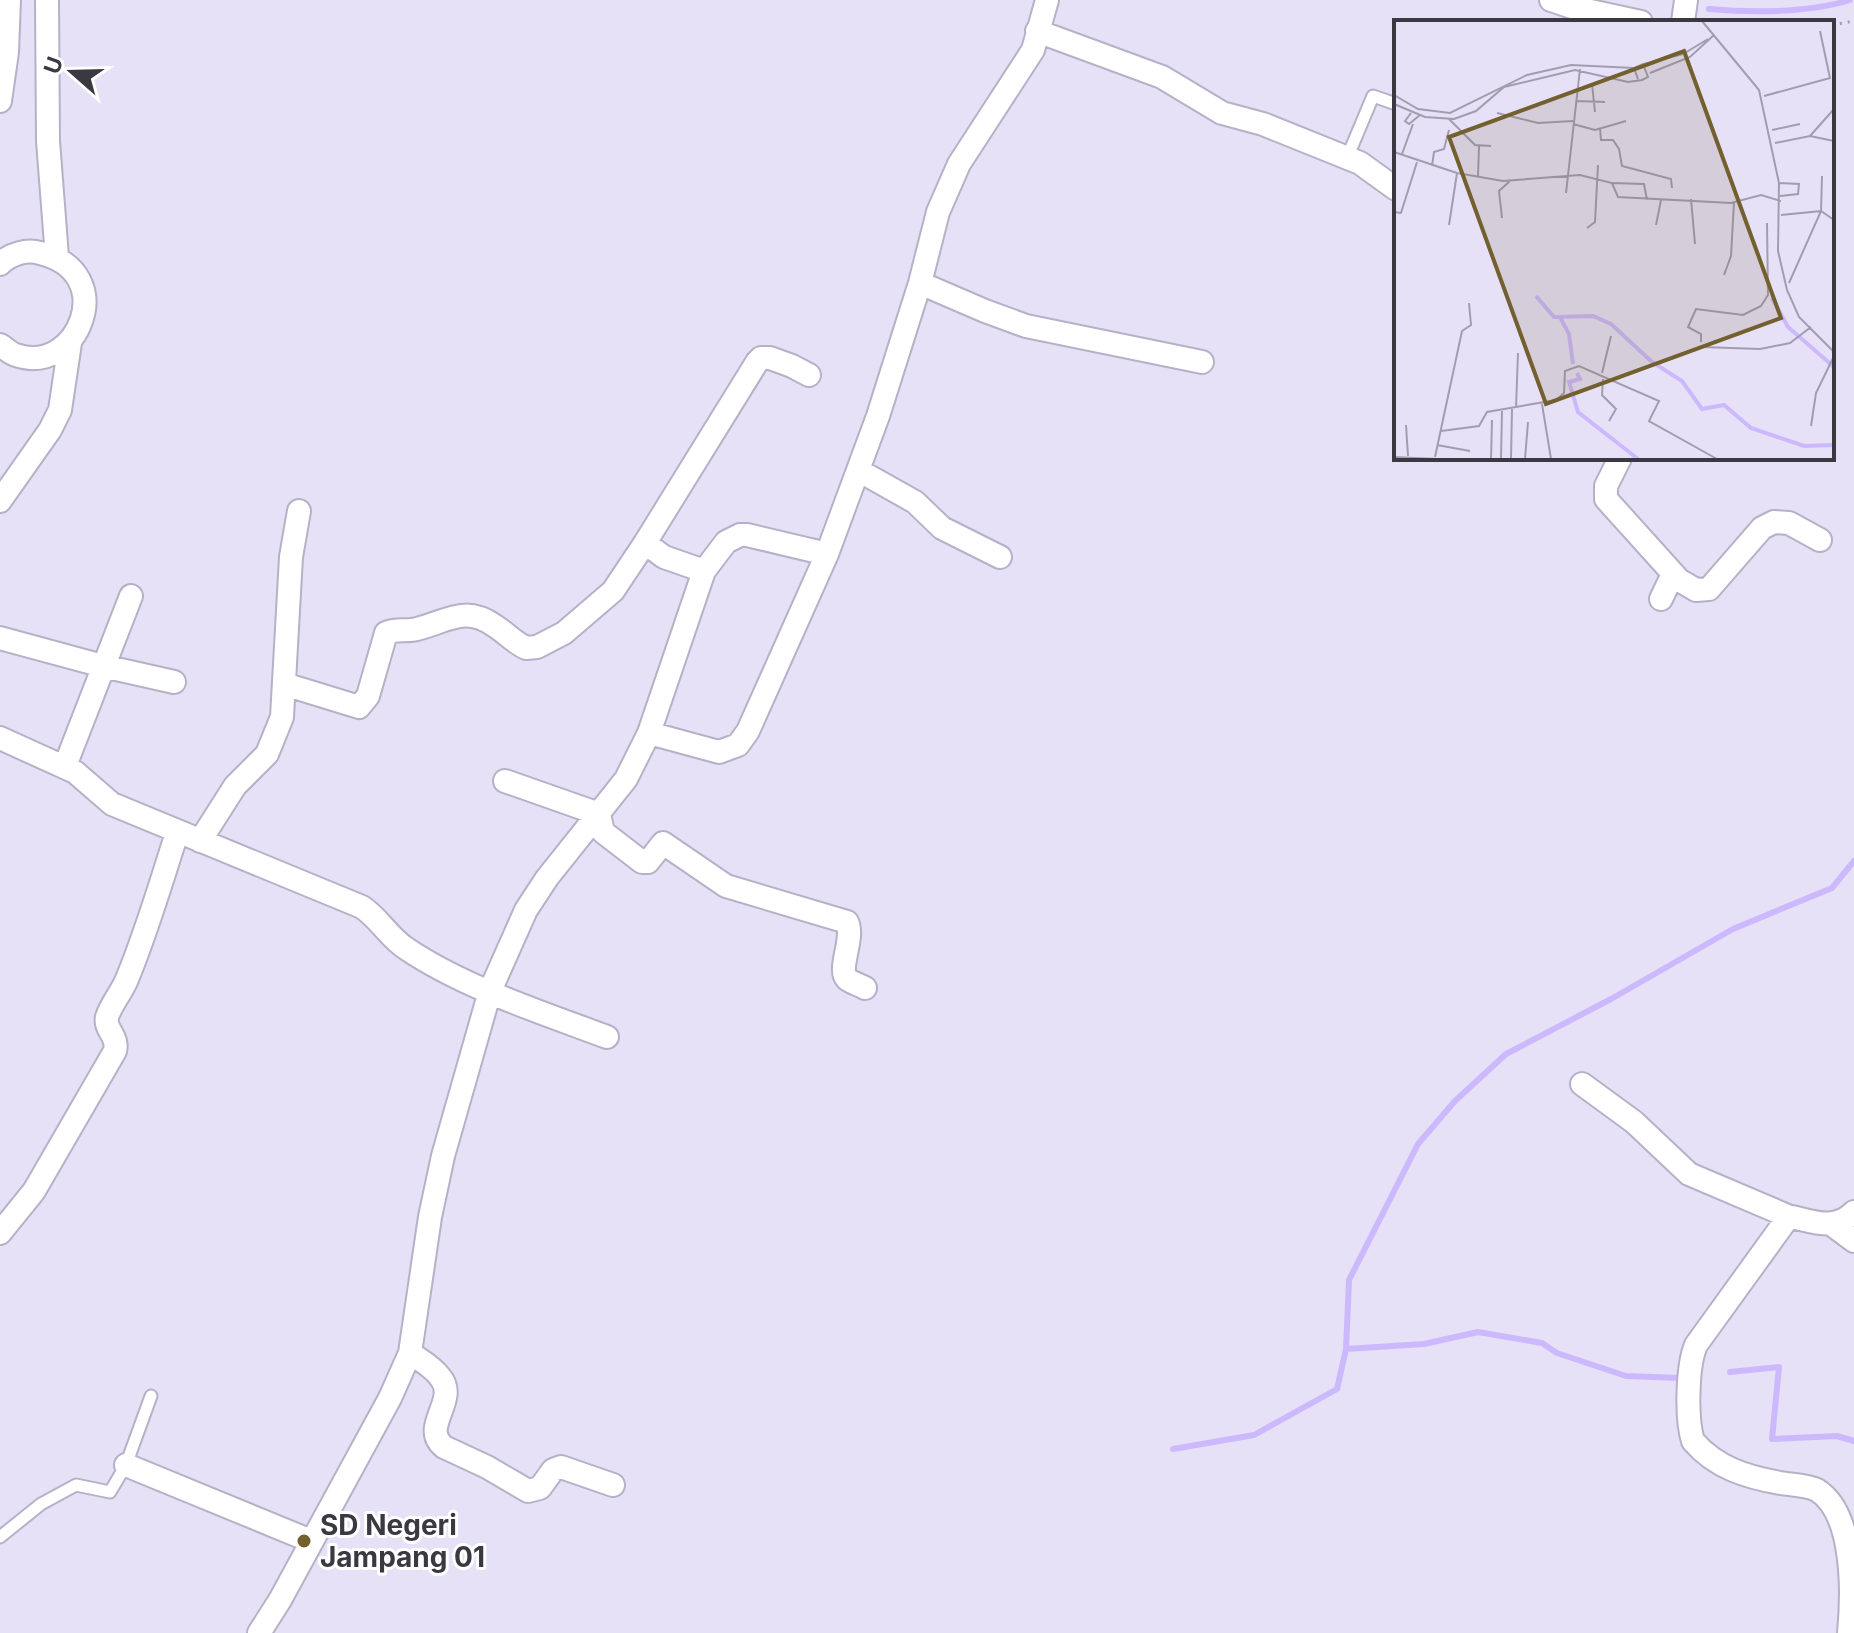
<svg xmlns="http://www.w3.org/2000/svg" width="1854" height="1633" viewBox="0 0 1854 1633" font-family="Inter,sans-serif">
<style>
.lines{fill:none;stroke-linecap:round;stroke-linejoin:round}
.stream{stroke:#ccb8fd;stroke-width:6}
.lane-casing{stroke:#b6b1c6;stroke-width:15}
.street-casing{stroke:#b6b1c6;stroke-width:26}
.path{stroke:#a19dad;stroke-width:3;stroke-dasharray:2 6;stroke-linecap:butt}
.lane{stroke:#fff;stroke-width:11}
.street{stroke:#fff;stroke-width:22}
.poi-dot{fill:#73602f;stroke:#fff;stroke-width:3}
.labels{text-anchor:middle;stroke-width:6;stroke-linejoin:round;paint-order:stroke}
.poi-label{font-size:28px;font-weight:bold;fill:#3a3841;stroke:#fff;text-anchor:start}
.inset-river{fill:none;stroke:#ccb8fd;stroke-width:4}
.inset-road{fill:none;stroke:#a29dae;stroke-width:2}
.view{fill:#73602f;fill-opacity:0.15;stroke:#73602f;stroke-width:4}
.inset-edge{fill:none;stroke:#3a3841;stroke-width:4}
</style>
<rect width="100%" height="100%" fill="#e7e1f7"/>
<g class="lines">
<path class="stream" d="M1709,9C1752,13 1809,13 1850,0
M1346,1349L1424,1344L1478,1332L1542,1343L1557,1353L1626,1376L1681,1378
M1730,1372L1779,1367L1772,1439L1837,1436L1854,1441
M1173,1449L1254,1435L1337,1389L1346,1349L1349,1280L1418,1144L1455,1101L1506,1054L1611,999L1733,929L1832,888L1854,861"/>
<g class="lane-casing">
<path id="lane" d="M1347,158L1373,96L1396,104
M0,1537L41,1504L76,1485L110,1492L126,1465L151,1396"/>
</g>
<g class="street-casing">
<path id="street" d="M47,0L48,141L57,257
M1551,0L1572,7L1641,22
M1683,22L1686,0
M1037,31L1162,77L1222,113L1263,124L1360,163L1396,189
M0,101L7,52L9,0
M0,264C10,254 27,249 40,253C121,272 78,377 16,355C11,354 5,348 0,345
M920,283L985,311L1026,326L1202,362
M1620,458L1606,486V499L1679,580L1696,590L1709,589L1762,528L1774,522L1789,523L1820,540
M858,470L915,502L942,528L1000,557
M0,501L50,430L60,410L70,343
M645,543L664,557L704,571
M1661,599L1673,574
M0,638L103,666L174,682
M284,684L359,707L368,696L386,633C396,628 407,632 417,629C448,621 465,605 495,626C506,633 515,643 526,648L537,647L564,633L613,591L645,543L757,362L761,358H770L792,366L809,375
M649,733L704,571L726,542L740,535H747L827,554
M0,738L75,772L112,804L362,907C380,919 389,938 407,949C463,987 543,1013 607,1037
M65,766L131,596
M505,781L599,814L603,832L642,862H648L663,843L726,886L847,922C855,938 837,969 847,979C852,983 860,985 865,988
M200,841L235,786L267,754L282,717L291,557L299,511
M1582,1084L1634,1122L1689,1174L1790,1217
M1831,1224L1854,1241
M0,1233L34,1191L115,1051C119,1036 104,1030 107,1017C111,1004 122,992 127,979C147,931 161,882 177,833
M410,1353C420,1360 433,1367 440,1377C460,1400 419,1427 444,1447L487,1467L528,1491L540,1488L553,1470L561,1467L613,1485
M126,1465L311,1541
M259,1633L280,1600L390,1398L410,1353L430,1217L443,1156L490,991L526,910L547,878L626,779L649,733L719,752L738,745L748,731L827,554L878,416L920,283L938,212L959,164L1033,50L1047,0
M1849,1633C1853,1591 1854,1513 1817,1490C1806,1485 1792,1485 1780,1483C1747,1477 1716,1468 1693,1441C1686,1419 1687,1366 1696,1345L1787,1219L1792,1217C1815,1222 1835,1231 1854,1212"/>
</g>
<path class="path" d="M1832,25L1854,21"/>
<use href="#lane" class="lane"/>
<use href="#street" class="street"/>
</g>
<circle class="poi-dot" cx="304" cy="1541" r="8"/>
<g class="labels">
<g class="poi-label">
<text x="320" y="1535">SD Negeri<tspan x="320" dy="32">Jampang 01</tspan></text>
</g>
</g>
<g transform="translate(1394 20)">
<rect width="440" height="440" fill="#e7e1f7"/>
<path class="inset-river" d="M142,276L160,297L199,296L217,304L258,342L288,361L308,389L330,385L357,408L410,426L440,425M378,278L394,307L440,347M166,297L175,314L179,344M183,353L186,359L175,362L184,392L244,439"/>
<path class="inset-road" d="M308,1L365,70L385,163L384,231L393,270L405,297L440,332M250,44L289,34L314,19M256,53L296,37L320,15M198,64L201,92M0,75L24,89L56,93L133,55L177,45L240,48M370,76L436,58L426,11M183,81L211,82M0,84L31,97L60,99L82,91L110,67L181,50L234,62L248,60L254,57L249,44L240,48L244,59M17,93L11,101L15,104L26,95M103,93L144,103L179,101M55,99L81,125L97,126M179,104L201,110L232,101M206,108L207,120H219L225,129L228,146L277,159L278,168M378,110L406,104M416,116L440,89M381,123L416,116L440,121M0,132L63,153L109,161L186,155L218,163L224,177L337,183L367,175L387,181M8,134L19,104M38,146L40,132L50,129L55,110M84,157L85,126M218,163L250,164L253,180M385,163L405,164L404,174L386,176M172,173L186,49M297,179L301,224M0,192L7,193L23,142M387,195L427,191L428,156M108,198L105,171L116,161M55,205L63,153M262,205L267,180M193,208L201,202L204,145M330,255L337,236L340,182M395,263L427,191L440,200M307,322V314L294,307L302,289L349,295L367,286L374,275L373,203M308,327L366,329L396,323L417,307M208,353L217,316M209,359L208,375L222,389L215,401M148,384L157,439M122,388L124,333M12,405L14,436M417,406L422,373L440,336M47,411L85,406L93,392L162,380L170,373L171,351L185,346L265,381L255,401L323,439M43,425L76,431M0,437L43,439M41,437L68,311L77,305L75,283M97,439L98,400M107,439L108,391M117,439L118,389M131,439L134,402"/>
<path class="view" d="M290,31L387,298L152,384L55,117Z"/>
<rect width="440" height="440" class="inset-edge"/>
</g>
<g transform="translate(72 72) rotate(290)" stroke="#ffffff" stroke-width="6" paint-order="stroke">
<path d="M0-6L14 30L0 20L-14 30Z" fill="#3a3841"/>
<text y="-12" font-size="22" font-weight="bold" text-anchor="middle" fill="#3a3841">U</text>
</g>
</svg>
